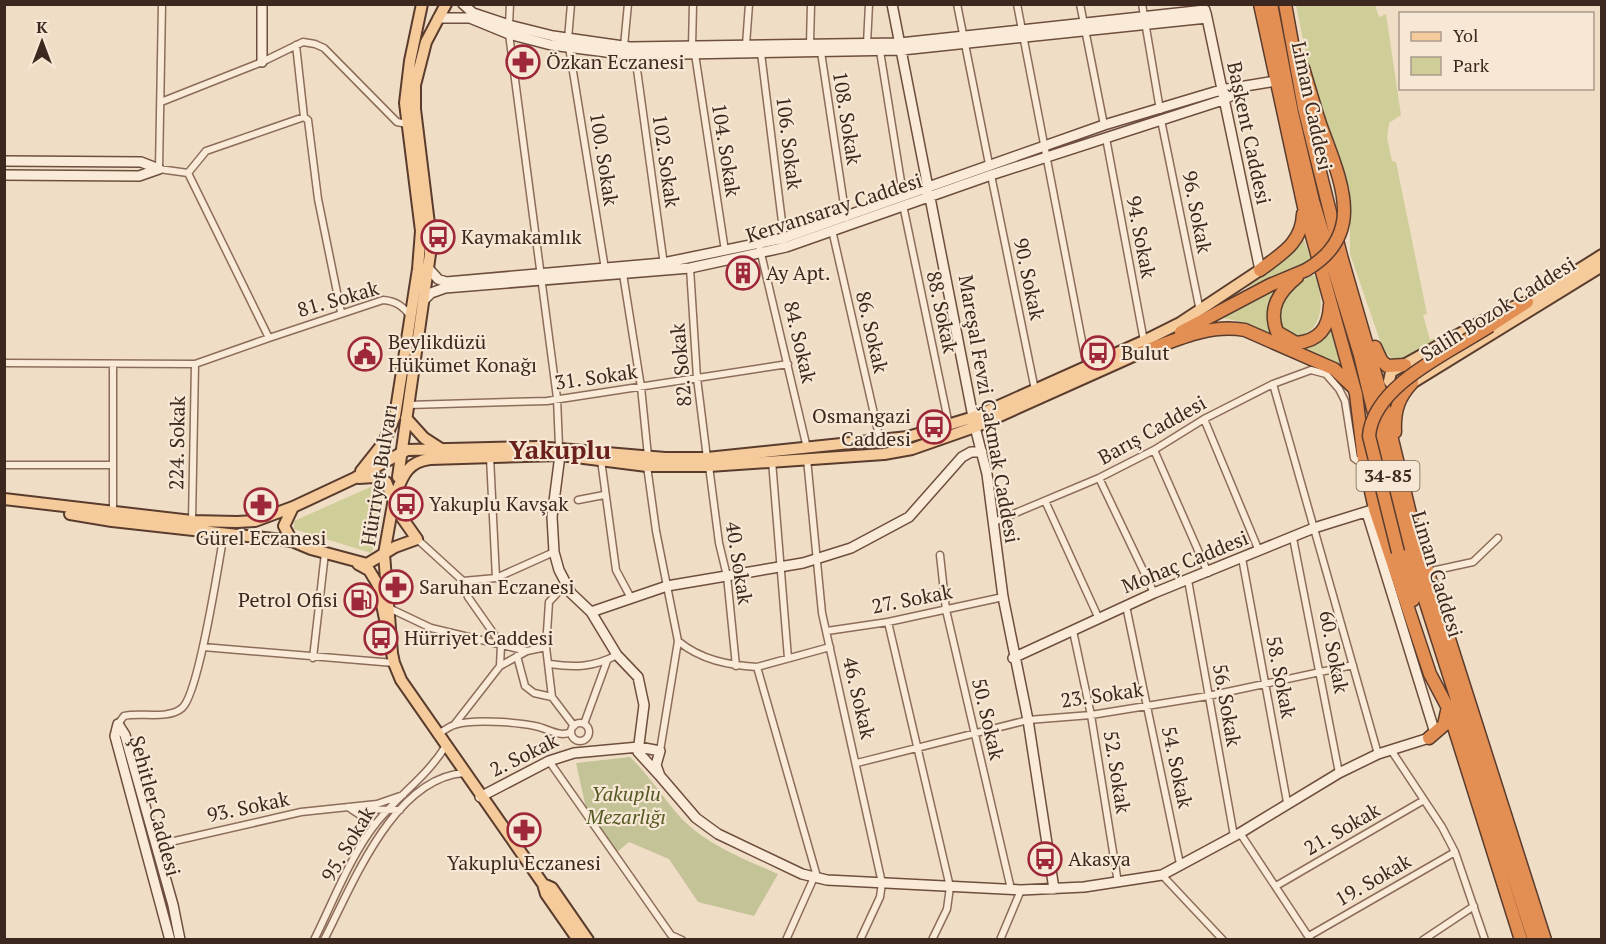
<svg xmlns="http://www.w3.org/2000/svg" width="1606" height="944" viewBox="0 0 1606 944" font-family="'PT Serif',serif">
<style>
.green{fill:#cfcd98}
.cemetery{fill:#c4c397}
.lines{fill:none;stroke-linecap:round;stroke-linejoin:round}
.street-casing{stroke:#8c6d5a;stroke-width:9}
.secondary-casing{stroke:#6e4e3d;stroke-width:12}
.primary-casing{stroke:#5a3c2e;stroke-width:14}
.highway-casing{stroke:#5a3c2e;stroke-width:15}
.street{stroke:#faebd9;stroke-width:6}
.secondary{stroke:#faebd9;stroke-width:9}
.primary{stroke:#f5cb9b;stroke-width:10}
.highway{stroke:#e38e52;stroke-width:12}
.highway-bridge-casing{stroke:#5a3c2e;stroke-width:15;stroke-linecap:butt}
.highway-bridge{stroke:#e38e52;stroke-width:12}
.labels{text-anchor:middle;stroke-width:4.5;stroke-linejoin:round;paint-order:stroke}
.shield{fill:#f7e8d5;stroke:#746255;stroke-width:1.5}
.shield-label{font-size:18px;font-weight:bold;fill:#3c281e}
.poi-label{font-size:20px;fill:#3c281e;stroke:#f7e8d5;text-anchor:start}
.street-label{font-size:20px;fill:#3c281e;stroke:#f7e8d5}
.park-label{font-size:20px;font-style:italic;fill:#545924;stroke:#f7e8d5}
.district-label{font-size:26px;font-weight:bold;fill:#6a201c;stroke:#f7e8d5}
</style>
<rect width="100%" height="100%" fill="#f0ddc5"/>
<path class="green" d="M1296,5H1375L1379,17L1386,14L1401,115L1389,123L1387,138L1392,161L1396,162L1427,314L1423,315L1430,340L1453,331L1408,358L1395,361L1384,352L1350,254V191L1308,64Z
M1304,240L1311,260L1236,292Z
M1314,275C1325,295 1325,333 1296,336L1280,328L1277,306L1298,282Z
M1284,282C1267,299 1262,317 1275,337L1239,321L1222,318V315Z
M1329,323L1341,367L1293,346Z
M375,485C388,500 381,537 371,553L294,529V521Z"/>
<path class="cemetery" d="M630,757C649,775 663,798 681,818C707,845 744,859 778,874L754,916L698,902L669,859L629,842L616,853L588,817L576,763Z"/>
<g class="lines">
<g class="street-casing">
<path id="street" d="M162,4L159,169L188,173
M957,4L989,164
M1017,4L1087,367
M1080,4L1104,125
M1142,4L1160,110
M509,25L510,4
M509,34L557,398L559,447
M568,39L571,4
M810,44L811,4
M867,44L869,4
M296,45L304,117
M746,45L749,4
M624,46L628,4
M569,47L605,269
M692,47L693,4
M880,51L903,194
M821,52L846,218
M761,53L784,238
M695,54L725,251
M635,55L664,265
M161,102L262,62L303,42L315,44L324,48L397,122L407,124
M1161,120L1200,311
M1106,138L1144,341
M188,173L206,151L304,117L308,120L318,199L341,312
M991,175L1035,390
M903,205L949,425
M832,230L880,440
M759,245L807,448
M690,268L697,378L707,458
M623,274L641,387L648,456
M269,338L383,300C396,301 403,306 411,317
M4,363L195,364L269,338L188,173
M1273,384L1378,754
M408,405L547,401L788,364
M1204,419L1259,551
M1154,450L1208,573
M490,457L496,578
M807,459L822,613L882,883L880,897L860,940
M601,460L616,570L631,598
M772,461L788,658
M4,465H112
M647,466L656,531L678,641C701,660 728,665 757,667L816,873L786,940
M709,466L719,543L727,576L736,666
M1099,478L1154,593
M578,500L604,495
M1046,503L1099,619
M113,513V364
M192,521L195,364
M994,522L1099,478L1154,450L1204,419L1273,384L1311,370L1326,374L1339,389L1345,401L1354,458L1358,461L1364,460
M1293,538L1339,773
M417,539L463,581L468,597L501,644
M940,555L946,610L1011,889
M1242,558L1287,802
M1427,572L1473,562L1498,538
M1188,580L1234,836
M463,581L496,578L554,552
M1126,606L1180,864
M391,609L431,628L527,651
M888,622L950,887L947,909L932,940
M827,631L888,622L1003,597
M1073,631L1091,715L1118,883
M203,647L394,663
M546,647L552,697
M517,656L525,686L534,693L552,697L574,726
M313,658L325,553
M550,664C575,668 594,667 617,655
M500,666L527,651L546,647L549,602L566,584
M757,667L830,647
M571 732a9 9 0 1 1 18 0a9 9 0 1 1-18 0Z
M118,724L124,716C140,712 168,720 182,708C199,694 219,561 224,533
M584,724L607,661
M454,725L500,666L501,645
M437,735C442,732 448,727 454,725C472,719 516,722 535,726C547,728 559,738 571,732
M1391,750L1442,827L1455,852L1485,940
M660,751L678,641
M549,761L671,935L682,940
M857,763L1028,720L1091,715L1208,696L1353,665
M348,807L375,825
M360,809L400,810
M1240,833L1310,939
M157,845L301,812L377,804L403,795
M1162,875L1223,940
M1276,886L1424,800
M1309,936L1455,852
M314,940C334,900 350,856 377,822C399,795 427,776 445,747
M324,940C352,886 393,778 464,773
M1000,940L1021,890
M1423,940L1474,906"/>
</g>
<g class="secondary-casing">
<path id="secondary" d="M463,4L473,13L509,25L553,36L630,47L900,43L1205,10
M892,4L975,427L987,474L1003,597L1028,720L1054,889
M1206,13L1260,270
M438,18H470L509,34L551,45L630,55L902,50L1207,18
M262,62V4
M4,161L141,162L159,169
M4,175L139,176L159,169
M428,268L438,279L446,282L663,263L784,238L1104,125L1221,90L1276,81
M423,301L431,293L445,288L690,268L786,247L991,175L1223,100L1242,90
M560,455L552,517L554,552L559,570L571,593L591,612L617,655L638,677L644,705L638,752
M1367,513L1435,733
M591,612L667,586L803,563L851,548L909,517L962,457L971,452H982
M1013,658L1154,593L1314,528L1375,509
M118,724L125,735L173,905L180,940
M118,724L115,736L170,940
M660,751L656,765L660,776L696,818L718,834L802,874L827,880L1021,890L1084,887L1162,875L1240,833L1339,773L1378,754L1429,738
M638,752L659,775
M480,797L549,761L574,753L639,747L660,751"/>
</g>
<g class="primary-casing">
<path id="primary" d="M1602,255L1527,302L1497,313L1391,372L1389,381L1395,388L1412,383L1602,266
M406,418L424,438L441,449
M361,471L384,442L395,416L418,269L421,231L405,103L410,61L422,4
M398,477L430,254V232L415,109V85L426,42L446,4
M359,478L374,477L386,482L393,499
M4,499L192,521L237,522L255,521L293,507L355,478L407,450L537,447L665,458H707L908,437L974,417L1144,341L1180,323L1260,270
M393,500C402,479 405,462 430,459L560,455L647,466H709L884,454L912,449L975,427L1140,353
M293,507L284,526L292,541L311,549L367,564L395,547L417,539L393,505
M70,514L112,521L292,541
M358,564L369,570L378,585L394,663L401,680L543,884L546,894L578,940
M392,653L384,554L395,493
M543,884L552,888L588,940"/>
</g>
<g class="highway-casing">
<path id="highway" d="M1260,4L1304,207L1356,394L1364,460L1375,509L1430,674L1448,708L1521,940
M1271,4L1292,113L1313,201L1360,355L1401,525L1534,940
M1285,4L1304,108L1341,256L1381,394L1413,526L1545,940
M1303,68L1318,118
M1260,270C1281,254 1302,243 1303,214
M1297,277C1279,292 1268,308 1277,332L1296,343C1319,341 1329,328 1330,305
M1490,326L1527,302
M1181,332L1270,285L1306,270
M1375,347L1381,360L1387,366L1405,365
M1140,353C1174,341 1209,323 1245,330L1334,369L1353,387
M1395,432C1394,411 1398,398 1412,383
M1398,552L1413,600
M1429,738L1444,725L1447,711"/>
</g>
<use href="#street" class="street"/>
<use href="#secondary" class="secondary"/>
<use href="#primary" class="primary"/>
<use href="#highway" class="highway"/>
<g class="highway-bridge-casing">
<path id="highway-bridge" d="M1306,270C1371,232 1337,174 1318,118
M1398,552L1369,436C1373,385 1450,352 1490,326"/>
</g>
<use href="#highway-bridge" class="highway-bridge"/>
</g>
<defs>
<g id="pharmacy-ring" transform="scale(1.725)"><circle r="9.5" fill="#f7e8d5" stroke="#9e2739" stroke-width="1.5"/><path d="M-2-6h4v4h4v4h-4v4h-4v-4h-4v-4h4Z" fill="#9e2739"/></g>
<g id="bus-ring" transform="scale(1.725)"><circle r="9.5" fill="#f7e8d5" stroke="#9e2739" stroke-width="1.5"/><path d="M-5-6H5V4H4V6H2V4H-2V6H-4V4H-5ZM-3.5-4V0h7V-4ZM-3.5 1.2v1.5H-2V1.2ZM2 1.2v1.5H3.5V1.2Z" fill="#9e2739"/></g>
<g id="building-ring" transform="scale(1.725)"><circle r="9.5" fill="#f7e8d5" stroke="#9e2739" stroke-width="1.5"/><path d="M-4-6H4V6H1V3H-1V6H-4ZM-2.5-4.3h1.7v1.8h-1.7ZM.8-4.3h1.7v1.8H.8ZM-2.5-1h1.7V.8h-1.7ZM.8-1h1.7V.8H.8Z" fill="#9e2739"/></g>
<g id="civic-ring" transform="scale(1.725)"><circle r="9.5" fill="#f7e8d5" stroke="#9e2739" stroke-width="1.5"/><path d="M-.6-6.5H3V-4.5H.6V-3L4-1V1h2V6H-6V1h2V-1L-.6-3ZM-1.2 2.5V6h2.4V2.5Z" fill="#9e2739"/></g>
<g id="fuel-ring" transform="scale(1.725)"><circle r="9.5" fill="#f7e8d5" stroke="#9e2739" stroke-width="1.5"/><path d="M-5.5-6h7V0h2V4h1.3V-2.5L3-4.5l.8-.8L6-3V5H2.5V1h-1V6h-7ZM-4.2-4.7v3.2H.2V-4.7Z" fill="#9e2739"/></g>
</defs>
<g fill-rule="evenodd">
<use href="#pharmacy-ring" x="523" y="62"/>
<use href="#bus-ring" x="438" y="237"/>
<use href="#building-ring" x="743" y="273"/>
<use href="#bus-ring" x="1098" y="353"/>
<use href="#civic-ring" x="365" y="354"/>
<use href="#bus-ring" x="934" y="427"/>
<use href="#bus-ring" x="406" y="504"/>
<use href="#pharmacy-ring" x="261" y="505"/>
<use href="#pharmacy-ring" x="396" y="587"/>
<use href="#fuel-ring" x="361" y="600"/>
<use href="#bus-ring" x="381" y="638"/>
<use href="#pharmacy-ring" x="524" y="830"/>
<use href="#bus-ring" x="1045" y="859"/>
</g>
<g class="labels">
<rect class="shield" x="1356.5" y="461" width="63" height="30" rx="4.5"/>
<g class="shield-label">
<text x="1388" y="482">34-85</text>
</g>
<g class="poi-label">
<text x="546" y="69">Özkan Eczanesi</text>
<text x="461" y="244">Kaymakamlık</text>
<text x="766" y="280">Ay Apt.</text>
<text x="388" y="349">Beylikdüzü<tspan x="388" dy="23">Hükümet Konağı</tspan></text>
<text x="1121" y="360">Bulut</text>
<text x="911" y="423" text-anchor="end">Osmangazi<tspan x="911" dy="23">Caddesi</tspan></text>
<text x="429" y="511">Yakuplu Kavşak</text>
<text x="261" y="545" text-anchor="middle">Gürel Eczanesi</text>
<text x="419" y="594">Saruhan Eczanesi</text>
<text x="338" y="607" text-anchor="end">Petrol Ofisi</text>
<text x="404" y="645">Hürriyet Caddesi</text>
<text x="1068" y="866">Akasya</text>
<text x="524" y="870" text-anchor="middle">Yakuplu Eczanesi</text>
</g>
<g class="street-label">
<text transform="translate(1312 106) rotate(78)" y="7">Liman Caddesi</text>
<text transform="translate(847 118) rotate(81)" y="7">108. Sokak</text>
<text transform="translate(1249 133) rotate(78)" y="7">Başkent Caddesi</text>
<text transform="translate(789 143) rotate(83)" y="7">106. Sokak</text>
<text transform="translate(726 150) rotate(81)" y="7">104. Sokak</text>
<text transform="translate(604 159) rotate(81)" y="7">100. Sokak</text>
<text transform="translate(666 161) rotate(82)" y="7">102. Sokak</text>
<text transform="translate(834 208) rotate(-18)" y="7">Kervansaray Caddesi</text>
<text transform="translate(1197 212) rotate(79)" y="7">96. Sokak</text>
<text transform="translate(1141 237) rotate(79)" y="7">94. Sokak</text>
<text transform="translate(1029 279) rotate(78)" y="7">90. Sokak</text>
<text transform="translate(338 299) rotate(-16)" y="7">81. Sokak</text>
<text transform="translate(1498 309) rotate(-32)" y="7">Salih Bozok Caddesi</text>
<text transform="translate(942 312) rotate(78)" y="7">88. Sokak</text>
<text transform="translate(872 332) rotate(77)" y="7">86. Sokak</text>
<text transform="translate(800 342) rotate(77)" y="7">84. Sokak</text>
<text transform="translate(681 365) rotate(-95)" y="7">82. Sokak</text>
<text transform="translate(596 377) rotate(-8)" y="7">31. Sokak</text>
<text transform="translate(989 409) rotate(80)" y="7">Mareşal Fevzi Çakmak Caddesi</text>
<text transform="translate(1152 430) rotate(-29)" y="7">Barış Caddesi</text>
<text transform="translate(177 443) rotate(-89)" y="7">224. Sokak</text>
<text transform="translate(379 475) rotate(-81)" y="7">Hürriyet Bulvarı</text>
<text transform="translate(1185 562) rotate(-22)" y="7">Mohaç Caddesi</text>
<text transform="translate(739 563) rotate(81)" y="7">40. Sokak</text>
<text transform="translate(1437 574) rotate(73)" y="7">Liman Caddesi</text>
<text transform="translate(912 599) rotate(-11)" y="7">27. Sokak</text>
<text transform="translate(1334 652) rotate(79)" y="7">60. Sokak</text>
<text transform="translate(1281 677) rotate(79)" y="7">58. Sokak</text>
<text transform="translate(1102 695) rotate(-8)" y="7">23. Sokak</text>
<text transform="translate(859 698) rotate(77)" y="7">46. Sokak</text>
<text transform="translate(1227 705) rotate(80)" y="7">56. Sokak</text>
<text transform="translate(988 719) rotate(77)" y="7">50. Sokak</text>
<text transform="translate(524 755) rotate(-26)" y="7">2. Sokak</text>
<text transform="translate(1177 767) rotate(78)" y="7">54. Sokak</text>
<text transform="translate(1117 772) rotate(81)" y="7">52. Sokak</text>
<text transform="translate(155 806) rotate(75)" y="7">Şehitler Caddesi</text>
<text transform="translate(248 807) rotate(-12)" y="7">93. Sokak</text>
<text transform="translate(1342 829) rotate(-30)" y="7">21. Sokak</text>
<text transform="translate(348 844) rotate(-59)" y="7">95. Sokak</text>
<text transform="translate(1373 880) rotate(-30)" y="7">19. Sokak</text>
</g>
<g class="park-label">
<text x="626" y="801">Yakuplu<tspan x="626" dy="23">Mezarlığı</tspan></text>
</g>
<g class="district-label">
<text x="560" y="459">Yakuplu</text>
</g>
</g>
<rect width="1606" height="944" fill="none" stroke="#3c281e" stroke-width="12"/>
<rect x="1399" y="12" width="195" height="78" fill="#f7e8d5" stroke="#ac9b8c" stroke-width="1.5"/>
<rect x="1411" y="32" width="30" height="9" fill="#f5cb9b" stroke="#ac9b8c" stroke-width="1.5"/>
<text x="1453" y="42" font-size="18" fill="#3c281e">Yol</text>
<rect x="1411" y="57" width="30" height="18" fill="#cfcd98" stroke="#ac9b8c" stroke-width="1.5"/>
<text x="1453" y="72" font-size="18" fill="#3c281e">Park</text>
<g transform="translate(42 42)" stroke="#f7e8d5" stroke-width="4.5" paint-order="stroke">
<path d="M0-4.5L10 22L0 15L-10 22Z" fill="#3c281e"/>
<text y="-9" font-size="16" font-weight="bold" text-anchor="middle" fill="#3c281e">K</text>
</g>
</svg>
